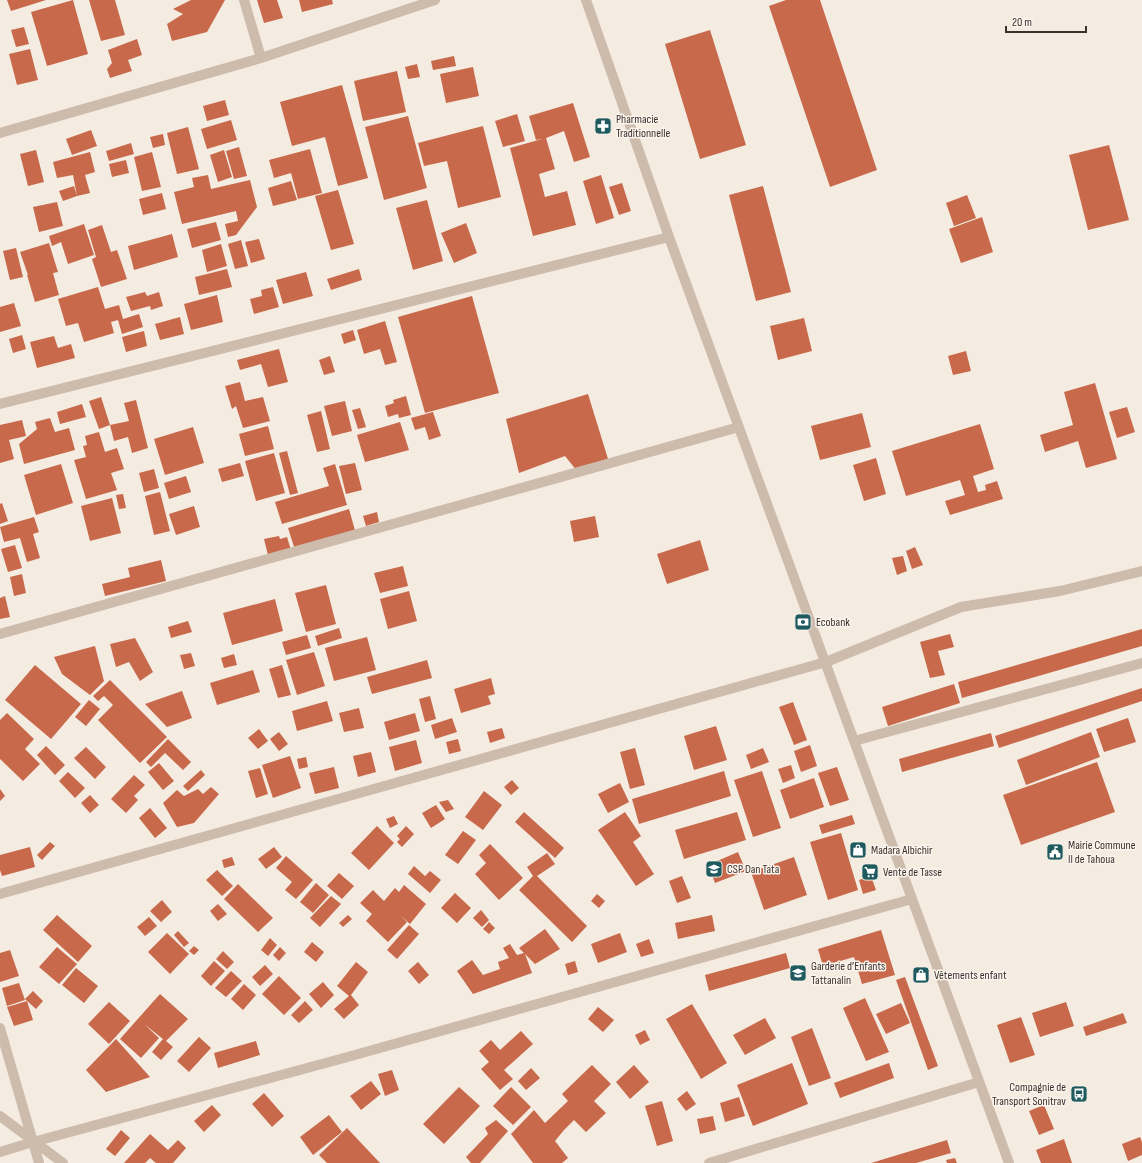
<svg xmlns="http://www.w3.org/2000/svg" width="1142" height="1163" viewBox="0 0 1142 1163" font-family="'Sofia Sans Condensed',sans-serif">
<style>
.building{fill:#c8694b}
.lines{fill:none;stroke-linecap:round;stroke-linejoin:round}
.minor{stroke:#cdbbac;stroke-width:10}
.labels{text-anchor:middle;stroke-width:3;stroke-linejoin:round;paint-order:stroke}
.poi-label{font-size:12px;fill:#3b302b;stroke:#fbf5ee;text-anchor:start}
</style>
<rect width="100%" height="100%" fill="#f4ebe1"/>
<path class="building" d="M7,0H46L11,11Z
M73,0L88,54L47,66L31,12Z
M89,0H115L125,35L101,41Z
M191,0H225L207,32L172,41L167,24L183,14L173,9Z
M257,0H277L283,18L264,23Z
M299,0H332L333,4L302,12Z
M786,0H820L877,170L830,187L769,6Z
M24,27L29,44L16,47L11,30Z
M710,30L746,145L700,159L665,44Z
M137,39L142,55L128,60L132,71L110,78L107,69L112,63L108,50Z
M30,49L38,80L17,85L9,54Z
M454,56L456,66L433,70L431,61Z
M417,64L420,77L408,79L405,67Z
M473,67L479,96L446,103L440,74Z
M397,71L406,112L363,121L354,81Z
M342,85L368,178L338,186L325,137L292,146L280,102Z
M225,100L229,115L207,121L203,106Z
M573,103L590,157L574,162L564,131L546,138L555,169L539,174L545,197L567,191L576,225L533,236L510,148L542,139L536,140L529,116Z
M517,114L525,141L503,147L495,121Z
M408,116L427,188L384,200L365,127Z
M231,120L237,140L207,149L201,129Z
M483,126L501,197L458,208L447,161L424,166L418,143Z
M188,127L199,169L177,174L167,133Z
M91,130L97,146L72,155L66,139Z
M163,134L165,145L153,148L150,137Z
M131,143L134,154L109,161L106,151Z
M1109,145L1129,220L1088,230L1069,155Z
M239,147L247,176L234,179L226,151Z
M310,149L322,193L298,199L291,173L274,178L269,160Z
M36,150L44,182L28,186L20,154Z
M224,150L232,177L218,182L210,155Z
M90,152L95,172L85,175L90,193L77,196L73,175L57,178L53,162Z
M152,152L161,187L142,191L134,157Z
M126,160L129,173L112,177L109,164Z
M208,175L211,189L250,180L257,207L236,235L228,237L225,224L238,221L236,211L182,224L174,192L194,187L192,178Z
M601,175L614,218L596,224L583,181Z
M291,181L297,200L273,206L268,188Z
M622,183L631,211L619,215L609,187Z
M74,186L77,196L63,201L59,191Z
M763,186L791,292L756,301L729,195Z
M338,190L354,244L331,250L315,196Z
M162,193L166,209L143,215L139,199Z
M967,195L976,218L954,226L946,203Z
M427,200L443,261L413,270L396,208Z
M57,202L63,226L39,232L33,207Z
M982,217L993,252L961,263L949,229Z
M216,222L221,240L192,248L187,229Z
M466,223L477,253L454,263L441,233Z
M84,224L94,255L68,264L61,242L52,246L49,236Z
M102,225L111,252L117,250L127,279L101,287L92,259L96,257L88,230Z
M172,234L178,257L134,270L128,246Z
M259,239L265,259L251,263L245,242Z
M241,240L248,266L235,269L228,244Z
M49,243L58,272L53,273L59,295L35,302L27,275H28L20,252Z
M221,244L227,266L207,272L202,250Z
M16,248L23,277L10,280L3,251Z
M227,269L232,287L199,295L195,277Z
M359,269L362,280L331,290L327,279Z
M306,272L313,296L283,304L276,280Z
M98,287L105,309L119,305L123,319L139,314L143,327L122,334L118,320L111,322L114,333L84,342L78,323L66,326L58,299Z
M273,287L279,307L254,314L250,299L262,296L261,290Z
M145,292L147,296L159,292L163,306L151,310L150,306L131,311L126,297Z
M217,295L223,322L191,330L184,304Z
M472,296L499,393L425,413L398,317Z
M14,303L21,326L0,332V307Z
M180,317L184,334L160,340L155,324Z
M804,318L812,351L778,360L770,326Z
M385,321L397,362L385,365L380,349L364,354L357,330Z
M353,330L356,340L344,344L341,334Z
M144,331L147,346L126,352L122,337Z
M22,335L26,349L13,353L9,339Z
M54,336L58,348L71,344L75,358L37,368L30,342Z
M279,349L288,382L268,387L261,364L240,370L237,360Z
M966,351L971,371L953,375L948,356Z
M330,356L335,372L324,375L319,360Z
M240,382L245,401L263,397L270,421L243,428L236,406L232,409L225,386Z
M1095,383L1117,459L1086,468L1078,441L1045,452L1040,435L1073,425L1064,392Z
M588,394L608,459L581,476L565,456L519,473L506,419Z
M406,396L411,415L399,418L398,414L388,417L385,406L394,403L393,400Z
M101,397L110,425L99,429L89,401Z
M136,400L148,448L132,453L128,437L114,441L110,425L129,421L124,403Z
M345,401L352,431L332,436L324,406Z
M82,404L86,417L60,424L57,412Z
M1127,407L1135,432L1117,438L1109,412Z
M360,408L366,427L358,429L352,410Z
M321,411L330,449L317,452L307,415Z
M433,412L441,436L429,440L425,427L415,430L411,418Z
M862,413L871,447L820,460L811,426Z
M50,418L55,432L69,428L75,450L24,464L19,444L37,429L35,422Z
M22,420L26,436L9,440L14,459L0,463V425Z
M400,422L409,450L365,462L357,435Z
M980,424L994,469L973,476L978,492L986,490L985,485L997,481L1003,499L950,515L945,501L965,495L960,480L906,496L892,451Z
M268,426L274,449L245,456L239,434Z
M193,427L204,463L165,475L154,439Z
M99,432L105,452L117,448L124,469L111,473L117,490L86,499L74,460L86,457L83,446L87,445L85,436Z
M287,451L298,493L290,495L279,453Z
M274,453L285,493L256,501L245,461Z
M876,458L886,494L864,501L853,465Z
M240,463L244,476L222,482L218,469Z
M355,463L362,490L346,494L339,466Z
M61,464L73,503L36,515L24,475Z
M335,464L347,505L282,524L275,502L329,486L323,468Z
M154,469L159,488L144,492L139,473Z
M186,476L191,492L169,499L164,483Z
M160,492L170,531L154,535L145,496Z
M123,494L126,508L119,509L116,495Z
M112,498L121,533L90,541L81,506Z
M2,503L8,521L0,524V504Z
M194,506L200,527L176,535L169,514Z
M349,509L356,534L296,553L288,528Z
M377,512L379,522L366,526L363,516Z
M595,516L599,537L574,542L570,521Z
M34,517L39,532L33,534L40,558L27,562L20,538L4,542L0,527Z
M279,536L280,539L287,537L291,550L268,555L264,539Z
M700,540L709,570L667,584L657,554Z
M15,545L22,568L8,572L1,549Z
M915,547L923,565L912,569L906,551Z
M903,556L907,571L897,575L892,558Z
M161,560L166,581L105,596L102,584L130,577L128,568Z
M403,566L408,586L380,593L374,573Z
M22,574L26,593L14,596L10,577Z
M326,585L336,624L306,632L295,593Z
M409,591L417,621L388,629L380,599Z
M5,596L10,617L0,619V598Z
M275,599L283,631L232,645L223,613Z
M188,621L192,632L171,638L168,627Z
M339,628L342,638L318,646L315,636Z
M1142,629V646L962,698L958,682Z
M950,634L954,647L938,651L945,675L930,678L920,642Z
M307,635L311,648L286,655L282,642Z
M367,637L376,670L334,681L325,648Z
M135,638L153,672L140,681L129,662L116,667L110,644Z
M95,646L104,681L90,695L62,674L54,657Z
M314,652L325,686L297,695L286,660Z
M191,653L195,666L184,669L180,655Z
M234,654L237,665L224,668L221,658Z
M427,660L432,678L372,694L367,677Z
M35,665L81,704L51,739L5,700Z
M282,665L291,695L278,698L269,669Z
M253,670L260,692L217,705L210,683Z
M491,678L495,694L488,696L491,704L461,713L454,689Z
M110,680L167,737L140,763L98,720L113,705L104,696L98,701L93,696Z
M954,684L960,703L888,726L882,707Z
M1142,688V701L999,748L995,736Z
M182,691L192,718L167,727L145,704Z
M430,696L436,719L425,722L419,699Z
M89,700L100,709L86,726L75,717Z
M327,701L333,721L297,731L292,711Z
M793,702L807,740L794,745L779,707Z
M359,708L364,728L344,732L339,713Z
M7,713L34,739L25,749L40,764L23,781L0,759V720Z
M415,713L420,731L389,740L384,722Z
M452,718L457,732L435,739L431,725Z
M1128,718L1136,742L1104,752L1096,729Z
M716,726L727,760L694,770L684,736Z
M502,728L505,738L490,743L487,732Z
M259,729L268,741L258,749L248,738Z
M279,732L288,744L279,751L270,739Z
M1091,732L1100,757L1026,785L1017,760Z
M991,733L994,746L902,772L899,759Z
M168,739L191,762L183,770L165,753L151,767L146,762Z
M458,739L461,751L449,754L446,742Z
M416,740L422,763L395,771L389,747Z
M810,745L817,766L801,772L794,751Z
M46,746L65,765L55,775L37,755Z
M86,747L106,767L95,779L74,758Z
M635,748L645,785L630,789L620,752Z
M763,748L769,762L751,769L746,755Z
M371,752L376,772L358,777L353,756Z
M290,756L301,788L273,798L262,765Z
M306,757L308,767L299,769L297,759Z
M1097,762L1115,812L1021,845L1003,795Z
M159,763L174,781L163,790L148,772Z
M791,765L795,778L783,783L778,769Z
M334,767L339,788L315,794L309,773Z
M837,767L849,800L830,806L818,773Z
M260,768L268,794L256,798L248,771Z
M201,770L205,775L188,791L183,786Z
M724,771L731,796L639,824L632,799Z
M762,771L781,828L753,837L734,780Z
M68,772L85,788L75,798L59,781Z
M134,775L145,785L134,796L138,800L126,813L111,799Z
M814,778L824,807L790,819L780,790Z
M512,780L519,788L511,795L504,787Z
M620,783L629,802L608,813L598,794Z
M211,787L219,794L194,823L177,827L163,803L177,790L184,796L198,789L203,794Z
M0,789L5,796L0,801Z
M484,791L502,805L483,830L465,817Z
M90,795L99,805L90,813L81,803Z
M448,800L454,809L446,812L439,802Z
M436,805L445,819L431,828L422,813Z
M150,808L167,828L155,838L139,818Z
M524,812L564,848L555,858L515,822Z
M625,812L641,836L633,842L654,874L636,886L598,830Z
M737,812L746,840L684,859L675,830Z
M852,815L855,824L822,834L819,825Z
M394,816L398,824L390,828L386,819Z
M377,826L394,843L369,870L351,853Z
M406,826L414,834L402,847L397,842L400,839L397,836Z
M463,831L476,840L458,864L445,855Z
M841,833L858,890L828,900L810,842Z
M50,842L55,846L42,860L37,855Z
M490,844L523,878L499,900L475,874L486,863L479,855Z
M30,847L35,867L2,876L0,870V855Z
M274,847L282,857L266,869L258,859Z
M738,852L746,871L715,883L708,865Z
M547,853L555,864L537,876L587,926L572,942L519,890L533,876L527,867Z
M286,856L313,880L296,899L285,890L292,882L276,868Z
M232,857L235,865L224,868L222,860Z
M794,857L807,895L764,910L751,872Z
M414,866L425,876L430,871L441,880L430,893L408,874Z
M217,870L233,886L222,896L206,880Z
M339,873L354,886L342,899L327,886Z
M682,876L691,898L677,903L669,881Z
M871,876L876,890L863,894L859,880Z
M316,883L329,895L313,913L300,902Z
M238,884L273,918L258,932L224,899Z
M404,885L426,904L410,924L401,916L407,922L388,942L366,921L372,914L360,903L373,890L384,901L395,888L399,892Z
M455,893L471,908L457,923L441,908Z
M597,894L605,901L599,908L591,901Z
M331,896L341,904L320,927L310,918Z
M162,900L172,912L161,922L150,911Z
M218,904L227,914L218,921L210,911Z
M481,910L489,920L482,927L473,918Z
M57,915L92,946L78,962L43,930Z
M348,915L352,919L343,927L339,923Z
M712,915L715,931L678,939L675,923Z
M149,917L157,926L145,936L137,927Z
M489,922L495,928L489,934L483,929Z
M409,925L419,934L397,959L387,950Z
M545,929L560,949L535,964L525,954L532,973L473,994L457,971L472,960L483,975L500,969L498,962L509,958L503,948L510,944L517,955L524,953L519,948Z
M881,930L895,975L862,984L854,957L823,966L818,949Z
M178,931L189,943L184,947L174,935Z
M167,933L189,954L170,974L148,952Z
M620,933L627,952L598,963L591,944Z
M270,938L277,945L268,956L261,950Z
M649,939L654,953L641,957L636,944Z
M312,942L324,952L316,962L304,952Z
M194,946L199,950L194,955L189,951Z
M57,947L77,964L59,984L39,967Z
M280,947L286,953L279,961L273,955Z
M10,950L19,976L0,982V953Z
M223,951L234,962L227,969L216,959Z
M786,953L790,968L709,991L705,975Z
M214,961L225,971L211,986L201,976Z
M575,961L578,972L568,975L565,964Z
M356,962L368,972L351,995L359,1005L344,1019L334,1009L349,996L337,986Z
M418,962L429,975L419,984L408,971Z
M265,965L273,974L260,986L252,977Z
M76,968L98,986L84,1003L62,985Z
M231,971L242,981L226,997L215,988Z
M279,976L301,998L284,1015L262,994Z
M905,977L938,1066L928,1070L896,980Z
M323,982L334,995L321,1008L309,994Z
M19,983L25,1000L7,1006L2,988Z
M244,984L256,995L243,1010L231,999Z
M33,991L43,1001L36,1009L25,999Z
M160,994L188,1019L166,1041L173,1047L161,1060L152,1052L163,1039L144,1024L159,1038L141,1058L120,1039Z
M865,998L889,1052L866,1061L843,1008Z
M27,1001L33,1020L14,1026L7,1007Z
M305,1001L313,1010L299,1023L291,1015Z
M109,1002L130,1021L109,1044L88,1024Z
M1066,1002L1074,1026L1040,1037L1032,1013Z
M901,1003L910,1023L886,1034L876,1014Z
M692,1004L727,1063L701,1079L666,1019Z
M598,1007L614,1020L603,1032L588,1019Z
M1123,1013L1127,1023L1086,1036L1083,1027Z
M1021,1017L1035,1055L1010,1063L997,1025Z
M765,1018L776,1038L745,1055L733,1035Z
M812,1028L831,1078L809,1086L791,1037Z
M645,1030L650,1040L640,1045L635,1035Z
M521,1031L533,1044L504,1070L513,1079L500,1090L481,1069L489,1062L479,1051L491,1040L500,1050Z
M199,1037L211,1048L189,1072L177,1061Z
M116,1039L150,1077L106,1092L86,1070Z
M256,1041L260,1055L218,1068L214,1053Z
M792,1063L808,1104L753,1126L737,1085Z
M889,1063L894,1078L840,1098L834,1083Z
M592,1065L611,1084L594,1101L606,1113L586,1132L574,1120L564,1130L555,1141L568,1158L562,1163H533L511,1134L534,1110L545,1123L568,1101L562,1094Z
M634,1065L649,1082L630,1099L616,1082Z
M531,1068L540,1078L526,1090L518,1081Z
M392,1070L399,1090L385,1096L378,1074Z
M371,1081L381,1094L361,1110L350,1096Z
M459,1087L480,1106L444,1144L423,1124Z
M511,1087L531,1107L513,1125L493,1106Z
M687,1091L696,1104L686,1111L677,1099Z
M264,1093L284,1116L272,1127L252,1104Z
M739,1097L745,1116L725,1122L720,1103Z
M662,1101L673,1141L657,1146L645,1106Z
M212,1105L221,1115L204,1132L194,1121Z
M1044,1105L1054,1129L1039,1135L1029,1111Z
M329,1115L342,1132L313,1155L300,1137Z
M713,1116L716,1130L700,1134L697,1119Z
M496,1120L508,1131L480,1163H471L466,1157L488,1134L485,1128Z
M347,1128L380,1163H327L319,1155Z
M121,1130L130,1138L115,1156L106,1149Z
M150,1134L168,1150L178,1140L186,1148L173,1163H156L150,1158L145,1163H124Z
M1140,1137L1142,1142V1155L1128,1161L1122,1144Z
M1064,1139L1072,1163H1041L1036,1150Z
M947,1140L951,1153L916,1163H871Z
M955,1158L957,1163H947L946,1160Z"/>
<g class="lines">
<path class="minor" d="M244,0L261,58
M586,0L669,237L1009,1163
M0,133L261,58L435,0
M0,404L669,237
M0,634L739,427
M854,741L1142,663
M0,894L826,662L961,607L1060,591L1142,571
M0,1028L39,1163
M0,1116L63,1163
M0,1152L33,1142L344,1058L912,899
M709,1163L979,1082"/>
</g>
<defs>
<g id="pharmacy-square" transform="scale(0.9)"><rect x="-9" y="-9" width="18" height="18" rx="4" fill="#1f5a5e" stroke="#fbf5ee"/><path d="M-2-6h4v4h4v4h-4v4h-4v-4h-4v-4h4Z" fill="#fff"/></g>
<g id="bank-square" transform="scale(0.9)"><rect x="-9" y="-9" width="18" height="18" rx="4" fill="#1f5a5e" stroke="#fbf5ee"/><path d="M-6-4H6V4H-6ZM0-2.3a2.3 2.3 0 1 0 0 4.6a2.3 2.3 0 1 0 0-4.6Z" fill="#fff"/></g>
<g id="shop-square" transform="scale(0.9)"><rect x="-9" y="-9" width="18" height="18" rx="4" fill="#1f5a5e" stroke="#fbf5ee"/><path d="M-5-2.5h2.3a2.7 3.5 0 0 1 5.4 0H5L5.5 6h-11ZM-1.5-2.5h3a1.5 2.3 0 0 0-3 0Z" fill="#fff"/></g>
<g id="civic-square" transform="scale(0.9)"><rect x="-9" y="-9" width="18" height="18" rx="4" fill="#1f5a5e" stroke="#fbf5ee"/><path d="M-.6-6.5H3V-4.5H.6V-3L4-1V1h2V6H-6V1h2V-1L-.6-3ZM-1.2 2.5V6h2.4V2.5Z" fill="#fff"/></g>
<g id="school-square" transform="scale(0.9)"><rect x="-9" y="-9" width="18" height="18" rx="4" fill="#1f5a5e" stroke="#fbf5ee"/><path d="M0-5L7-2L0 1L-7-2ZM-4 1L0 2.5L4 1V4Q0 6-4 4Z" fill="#fff"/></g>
<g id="supermarket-square" transform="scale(0.9)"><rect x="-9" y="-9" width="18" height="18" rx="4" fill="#1f5a5e" stroke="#fbf5ee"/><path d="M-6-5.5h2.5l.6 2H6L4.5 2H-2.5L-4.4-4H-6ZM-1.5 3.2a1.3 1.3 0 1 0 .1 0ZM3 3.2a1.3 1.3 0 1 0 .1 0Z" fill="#fff"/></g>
<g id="bus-square" transform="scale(0.9)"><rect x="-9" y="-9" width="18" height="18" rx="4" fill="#1f5a5e" stroke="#fbf5ee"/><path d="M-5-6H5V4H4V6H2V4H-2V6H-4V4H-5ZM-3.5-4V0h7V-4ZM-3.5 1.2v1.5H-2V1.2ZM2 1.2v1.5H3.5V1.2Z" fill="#fff"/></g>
</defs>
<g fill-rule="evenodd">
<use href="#pharmacy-square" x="603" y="126"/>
<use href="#bank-square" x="803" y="622"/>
<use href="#shop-square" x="858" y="850"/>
<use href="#civic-square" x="1055" y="852"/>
<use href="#school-square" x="714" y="869"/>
<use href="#supermarket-square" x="870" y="872"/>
<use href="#school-square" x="798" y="973"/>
<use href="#shop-square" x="921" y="975"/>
<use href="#bus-square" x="1079" y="1094"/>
</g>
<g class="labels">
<g class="poi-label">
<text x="616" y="123">Pharmacie<tspan x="616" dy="14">Traditionnelle</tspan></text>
<text x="816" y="626">Ecobank</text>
<text x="1068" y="849">Mairie Commune<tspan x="1068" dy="14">II de Tahoua</tspan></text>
<text x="871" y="854">Madara Albichir</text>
<text x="727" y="873">CSP Dan Tata</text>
<text x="883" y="876">Vente de Tasse</text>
<text x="811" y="970">Garderie d’Enfants<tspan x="811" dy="14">Tattanalin</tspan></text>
<text x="934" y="979">Vêtements enfant</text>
<text x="1066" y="1091" text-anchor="end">Compagnie de<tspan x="1066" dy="14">Transport Sonitrav</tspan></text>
</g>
</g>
<path d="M1006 26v6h80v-6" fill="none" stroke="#3b302b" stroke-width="2"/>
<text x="1012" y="26" font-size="12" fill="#3b302b" stroke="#fbf5ee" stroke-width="3" paint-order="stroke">20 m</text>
</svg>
